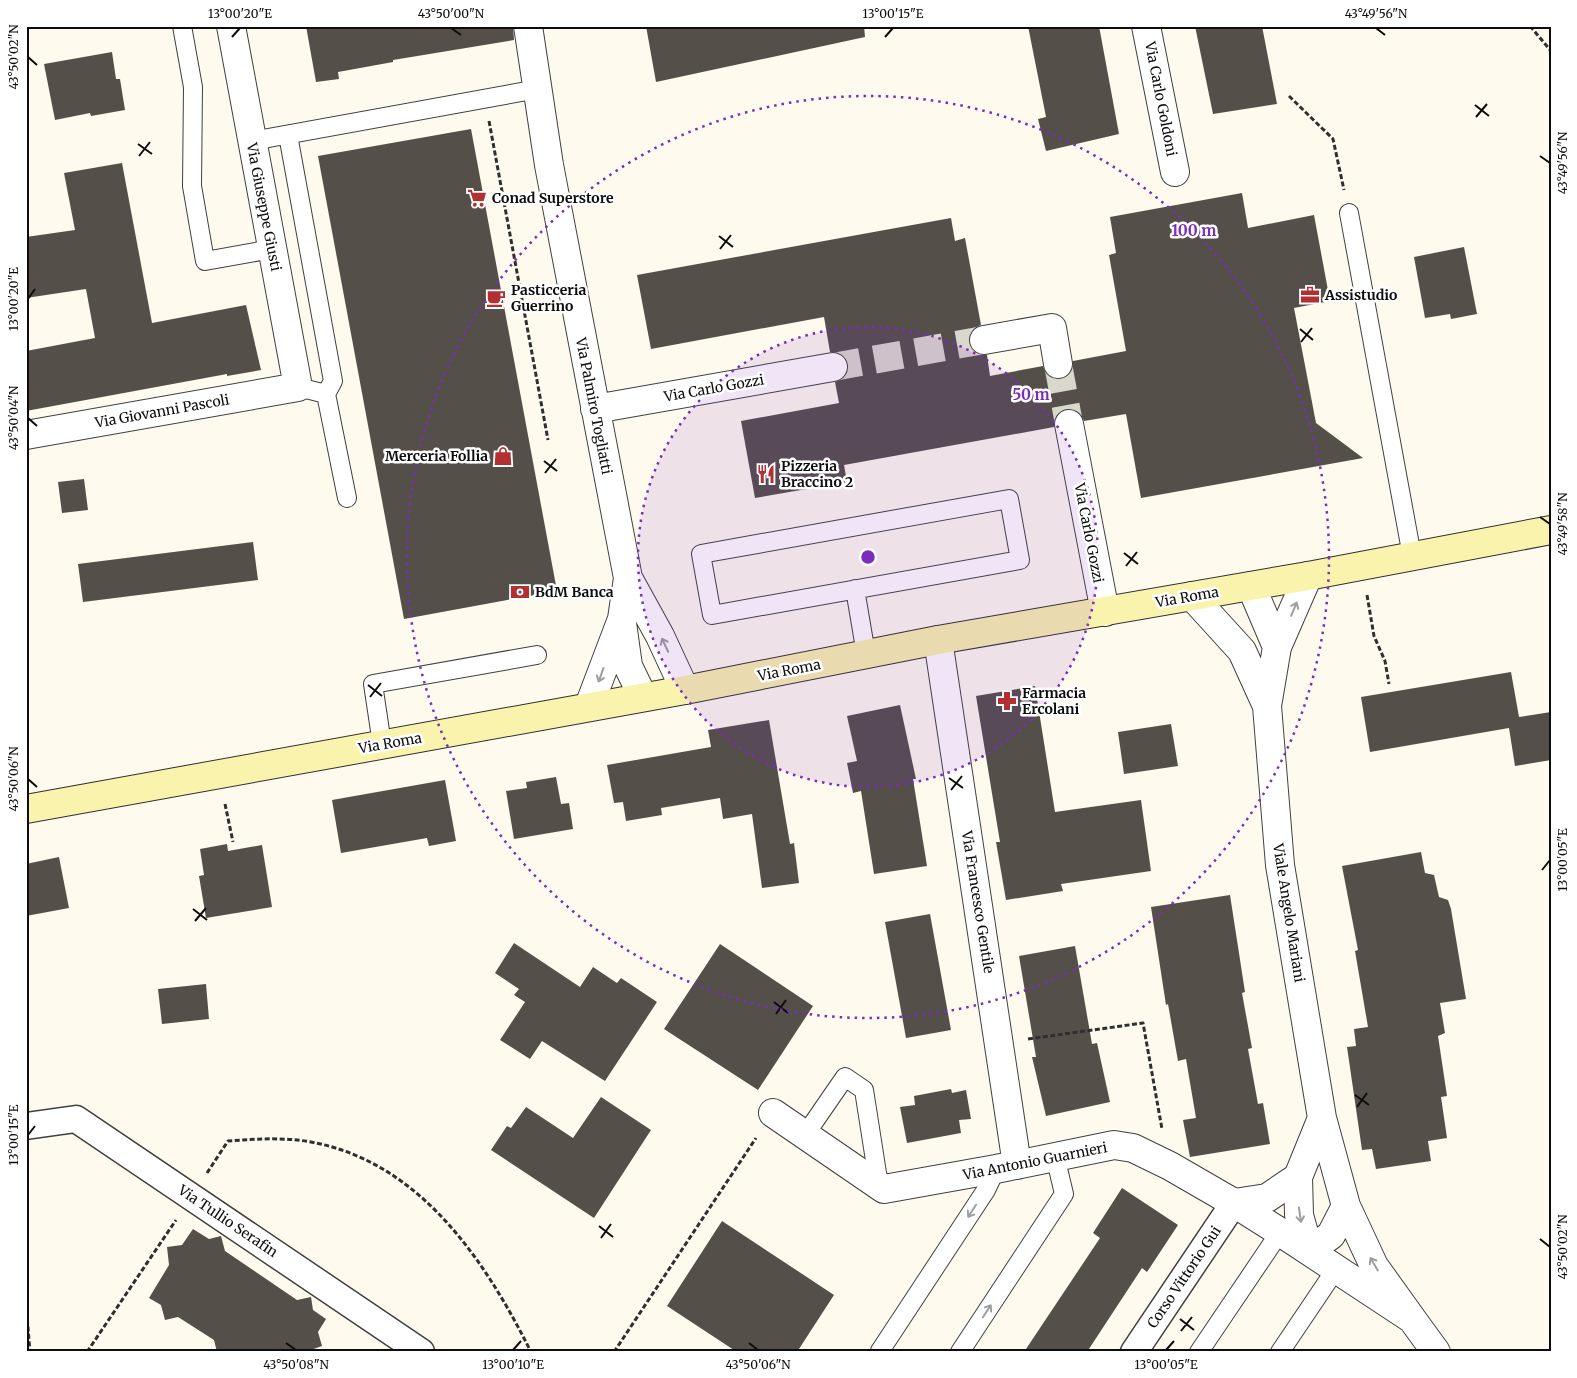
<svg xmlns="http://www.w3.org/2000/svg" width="1577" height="1378" viewBox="0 0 1577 1378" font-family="Merriweather,serif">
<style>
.building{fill:#554f4a}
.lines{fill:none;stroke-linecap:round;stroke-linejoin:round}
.minor-tunnel{stroke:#dad7cc;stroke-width:28;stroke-dasharray:28 14;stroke-linecap:butt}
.service-casing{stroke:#404040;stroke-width:20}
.pedestrian-casing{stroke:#404040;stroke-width:29}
.minor-casing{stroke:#404040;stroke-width:30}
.secondary-casing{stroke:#2f2f2f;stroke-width:30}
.path{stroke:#2f2f2f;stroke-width:3;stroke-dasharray:5 2.5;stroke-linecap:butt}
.service{stroke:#fff;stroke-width:18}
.pedestrian{stroke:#fff;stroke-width:26}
.minor{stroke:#fff;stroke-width:28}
.secondary{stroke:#f9f3ae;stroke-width:28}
.oneway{stroke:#9e9e9e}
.ticks{fill:none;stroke:#0d0d0d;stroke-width:2}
.ring{fill:none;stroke:#7b2cbf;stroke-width:2.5;stroke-dasharray:2.5 5}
.labels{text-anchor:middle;stroke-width:5;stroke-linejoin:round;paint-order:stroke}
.street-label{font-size:14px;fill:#0d0d0d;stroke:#fff}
.poi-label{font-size:14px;font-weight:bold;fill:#0d0d0d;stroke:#fff;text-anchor:start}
.centre{fill:#7b2cbf;stroke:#fff;stroke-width:2.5}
.ring-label{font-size:15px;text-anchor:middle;font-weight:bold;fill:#7b2cbf;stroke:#fff;stroke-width:5;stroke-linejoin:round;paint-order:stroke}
.neatline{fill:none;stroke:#0d0d0d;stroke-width:2}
.ticks-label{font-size:12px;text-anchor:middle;fill:#0d0d0d}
</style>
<rect width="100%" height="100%" fill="#fefbee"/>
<path class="building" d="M306,26H513L514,40L393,60V62L338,72L339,79L316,82Z
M646,26H864L865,37L656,82Z
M1028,26H1099L1119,134L1046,151L1038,119L1046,117Z
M1195,26H1262L1277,104L1213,114Z
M112,52L116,79H120L125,110L91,116L90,113L55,120L44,64Z
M471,129L557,591L404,619L318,156Z
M122,163L152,323L246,305L261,370L227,376V374L26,411V351L95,338L86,289L26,298V237L75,230L64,173Z
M1242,193L1248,228L1314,215L1330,301L1294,308L1316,423L1363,458L1141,498L1126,414L1084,421L1080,413L1074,409H1067L1058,413L1054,419V427L844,465L847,482L755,498L741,421L839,403L835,382L843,379L847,373L848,365L845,357L839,353L830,352L824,317L651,349L637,275L951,218L955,241L965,238L981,325L974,328L970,334L969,342L972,350L978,354L987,355L990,376L1043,366L1046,374L1052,378L1061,379L1068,376L1072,370L1073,361L1126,351L1109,255L1116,253L1110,217Z
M1464,247L1477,314L1451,319L1450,314L1425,318L1414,257Z
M84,479L88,510L62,513L58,482Z
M253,542L258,580L83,602L78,564Z
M1511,672L1519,717L1551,712V760L1515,766L1509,728L1370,752L1361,697Z
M1035,686L1055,812L1141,800L1151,871L1061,884L1063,891L1006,900L996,842H1000L976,696Z
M900,705L916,779H913L927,866L874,874L861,791L853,793L847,763L857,761L847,716Z
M769,720L790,844L794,843L799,883L762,888L752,814L723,819L720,798L661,808L662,815L626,821L623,802L614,803L607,765L711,747L708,730Z
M1171,724L1178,766L1124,774L1118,732Z
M556,777L561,804L569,803L573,829L514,839L506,791L527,788L526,782Z
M445,780L456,841L429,846L427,838L341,853L332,800Z
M227,844L228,851L262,845L272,907L206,918L199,876L204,875L200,849Z
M1421,852L1425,873L1434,875L1439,897L1448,900L1451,909L1466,999L1440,1003L1445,1033L1438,1036L1447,1096L1441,1097L1447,1138L1428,1141L1431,1161L1376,1169L1372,1149L1362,1150L1347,1047L1356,1046L1354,1029L1368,1027L1355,951L1358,950L1342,866Z
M59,857L69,908L26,916V864Z
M1230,895L1245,992L1242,993L1252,1048L1248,1049L1258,1104L1263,1103L1270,1144L1190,1157L1183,1120L1196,1118L1186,1059L1178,1061L1168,1004L1166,1005L1151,907Z
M930,914L951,1030L906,1038L885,922Z
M514,943L580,987L593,967L617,983L621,978L657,1002L605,1081L542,1041L530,1059L500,1040L525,1002L514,995L519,989L495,973Z
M720,944L813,1006L758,1090L664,1029Z
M1075,946L1092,1044L1097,1043L1110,1102L1046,1116L1032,1057H1036L1019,956Z
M206,984L209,1019L162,1024L158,989Z
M951,1089L952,1093L966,1090L971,1119L959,1120L961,1133L907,1143L900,1107L915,1105L914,1096Z
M601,1097L651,1130L594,1218L491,1150L507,1126L511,1128L526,1107L573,1138Z
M1122,1188L1178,1225L1147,1272L1142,1268L1087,1352H1024L1100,1238L1093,1233Z
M722,1221L834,1295L797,1352H737L667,1306Z
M193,1229L209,1239L221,1236L225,1251L297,1300L311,1297L313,1310L326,1319L318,1332L322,1346L305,1352H217L214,1340L178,1317L165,1320L161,1305L149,1298L169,1265L167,1247L182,1245Z"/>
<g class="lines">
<path class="minor-tunnel" d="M1058,364L1069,424
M833,367L984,340"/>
<g class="service-casing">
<path id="service" d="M182,26L193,87L192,186L205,261L272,249
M288,135L333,381L326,394
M252,141L538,89
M1349,213L1412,556
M298,387L326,394L347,498
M1009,499L1020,560L712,615L701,554Z
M855,589L866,654
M382,744L373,684L537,655
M805,1135L845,1077L864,1090L879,1186
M882,1352L880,1351L986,1190L996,1169
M960,1352L1064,1194L1055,1156
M1199,1352L1280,1232
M1280,1352L1336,1269"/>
</g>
<g class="pedestrian-casing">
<path id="pedestrian" d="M26,1126L76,1119L421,1352
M1134,1352L1234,1203"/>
</g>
<g class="minor-casing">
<path id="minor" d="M528,26L549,165L628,578L660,636L685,690
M1146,26L1175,172
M984,340L1052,328L1058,364
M595,409L833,367
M1069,424L1105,612
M26,435L298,387L231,26
M1308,576L1277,647L1267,706L1280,865L1322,1118L1346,1206L1374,1266L1412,1319
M1251,586L1277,647
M1192,596L1242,651L1267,706
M622,623L628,666L643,697
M938,640L1017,1165
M589,706L622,619L628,578
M773,1113L884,1189L996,1169L1114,1145L1133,1148L1170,1166L1234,1203L1280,1232L1412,1319L1436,1352
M1298,1177L1299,1215L1309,1251
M1234,1203L1267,1198L1298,1177L1322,1118
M1309,1251L1331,1235L1346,1206"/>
</g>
<g class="secondary-casing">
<path id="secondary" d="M26,809L685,690L938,640L1308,576L1551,530"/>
</g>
<path class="path" d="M1530,26L1551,51
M1289,96L1333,139L1344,190
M489,121L548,440
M1367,595L1374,636L1385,661L1389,684
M225,804L233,842
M1028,1039L1143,1023L1162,1129
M207,1173L228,1141C256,1139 283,1137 311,1142C420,1162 485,1260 531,1352
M26,1304L30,1352
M87,1352L176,1220
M614,1352L756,1138"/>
<use href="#service" class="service"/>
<use href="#pedestrian" class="pedestrian"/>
<use href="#minor" class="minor"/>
<use href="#secondary" class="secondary"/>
</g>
<defs><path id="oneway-shaft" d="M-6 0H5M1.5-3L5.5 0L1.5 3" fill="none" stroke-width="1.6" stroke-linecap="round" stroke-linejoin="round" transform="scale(1.25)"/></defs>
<g class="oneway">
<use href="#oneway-shaft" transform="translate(1294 609) rotate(-67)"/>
<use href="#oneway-shaft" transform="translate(665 645) rotate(-115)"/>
<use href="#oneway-shaft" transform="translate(601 675) rotate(110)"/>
<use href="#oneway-shaft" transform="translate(972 1211) rotate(123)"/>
<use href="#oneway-shaft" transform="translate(1300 1215) rotate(82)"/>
<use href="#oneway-shaft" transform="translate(1374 1264) rotate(-120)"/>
<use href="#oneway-shaft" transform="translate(987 1311) rotate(-57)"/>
</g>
<path class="ticks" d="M451,28L461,35M1376,28L1385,35M232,37L240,28M885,37L893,28M28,57L37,65M1475,105L1489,116M1476,117L1487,104M138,144L152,154M139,156L150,142M1540,156L1550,163M719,236L733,247M720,249L731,235M28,299L35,289M1300,329L1313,340M1301,342L1312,328M28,418L37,426M544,461L557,471M545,473L556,459M1540,517L1550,524M1124,553L1138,564M1126,566L1137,552M368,685L382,696M370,697L381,683M949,778L963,788M28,779L37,787M951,790L962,776M1542,870L1550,860M193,909L207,920M195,921L206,908M774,1002L788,1013M776,1014L786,1000M1355,1095L1369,1105M1357,1107L1367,1093M28,1135L35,1126M599,1226L613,1237M601,1238L611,1224M1540,1239L1550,1247M1180,1319L1194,1330M1181,1331L1192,1317M286,1343L296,1350M749,1343L758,1350M513,1350L521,1341M1166,1350L1174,1341"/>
<circle cx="868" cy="557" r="230" fill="#7b2cbf" fill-opacity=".12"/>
<g class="ring">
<circle cx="868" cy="557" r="230"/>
<circle cx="868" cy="557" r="461"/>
</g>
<defs>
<g id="supermarket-bare" transform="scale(1.5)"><path d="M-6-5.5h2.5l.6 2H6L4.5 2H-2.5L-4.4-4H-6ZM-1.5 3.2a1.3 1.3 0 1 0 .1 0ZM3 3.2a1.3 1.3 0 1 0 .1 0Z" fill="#b32f32" stroke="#fff" stroke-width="2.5" paint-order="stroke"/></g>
<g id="office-bare" transform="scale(1.5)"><path d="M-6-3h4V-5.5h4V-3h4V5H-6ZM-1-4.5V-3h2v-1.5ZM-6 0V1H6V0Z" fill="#b32f32" stroke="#fff" stroke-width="2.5" paint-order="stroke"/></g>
<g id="cafe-bare" transform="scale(1.5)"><path d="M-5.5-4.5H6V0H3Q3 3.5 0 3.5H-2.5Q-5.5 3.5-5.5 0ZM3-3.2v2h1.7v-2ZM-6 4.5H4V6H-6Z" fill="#b32f32" stroke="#fff" stroke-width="2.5" paint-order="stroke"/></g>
<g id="shop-bare" transform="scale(1.5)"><path d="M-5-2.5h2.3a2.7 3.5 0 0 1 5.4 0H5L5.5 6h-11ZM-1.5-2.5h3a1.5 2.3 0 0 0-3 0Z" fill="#b32f32" stroke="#fff" stroke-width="2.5" paint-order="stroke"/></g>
<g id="restaurant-bare" transform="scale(1.5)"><path d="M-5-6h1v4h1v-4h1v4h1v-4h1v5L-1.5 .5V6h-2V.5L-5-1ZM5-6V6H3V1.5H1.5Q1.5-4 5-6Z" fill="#b32f32" stroke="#fff" stroke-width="2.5" paint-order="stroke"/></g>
<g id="bank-bare" transform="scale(1.5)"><path d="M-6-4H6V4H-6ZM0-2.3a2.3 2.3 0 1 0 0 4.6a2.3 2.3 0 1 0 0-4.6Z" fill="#b32f32" stroke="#fff" stroke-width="2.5" paint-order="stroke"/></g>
<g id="pharmacy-bare" transform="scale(1.5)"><path d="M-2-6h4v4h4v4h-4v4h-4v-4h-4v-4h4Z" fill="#b32f32" stroke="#fff" stroke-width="2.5" paint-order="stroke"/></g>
</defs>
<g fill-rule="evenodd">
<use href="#supermarket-bare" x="477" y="198"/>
<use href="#office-bare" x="1310" y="295"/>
<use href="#cafe-bare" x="496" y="298"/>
<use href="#shop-bare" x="503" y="456"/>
<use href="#restaurant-bare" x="766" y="474"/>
<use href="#bank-bare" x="520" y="592"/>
<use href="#pharmacy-bare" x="1007" y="701"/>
</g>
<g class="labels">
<g class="street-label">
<text transform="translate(1161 99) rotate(79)" y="5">Via Carlo Goldoni</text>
<text transform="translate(264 207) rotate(79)" y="5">Via Giuseppe Giusti</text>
<text transform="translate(714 388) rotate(-10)" y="5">Via Carlo Gozzi</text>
<text transform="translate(594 406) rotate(79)" y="5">Via Palmiro Togliatti</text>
<text transform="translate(162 411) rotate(-10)" y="5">Via Giovanni Pascoli</text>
<text transform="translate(1089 533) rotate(79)" y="5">Via Carlo Gozzi</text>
<text transform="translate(1187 597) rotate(-10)" y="5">Via Roma</text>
<text transform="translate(789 670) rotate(-11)" y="5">Via Roma</text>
<text transform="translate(390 743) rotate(-10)" y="5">Via Roma</text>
<text transform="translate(978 902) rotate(81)" y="5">Via Francesco Gentile</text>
<text transform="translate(1289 913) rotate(81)" y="5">Viale Angelo Mariani</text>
<text transform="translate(1035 1161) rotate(-11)" y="5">Via Antonio Guarnieri</text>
<text transform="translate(228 1221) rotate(34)" y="5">Via Tullio Serafin</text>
<text transform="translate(1184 1277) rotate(-56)" y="5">Corso Vittorio Gui</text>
</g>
<g class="poi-label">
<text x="492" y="203">Conad Superstore</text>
<text x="511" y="295">Pasticceria<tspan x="511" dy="16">Guerrino</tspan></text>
<text x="1325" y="300">Assistudio</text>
<text x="488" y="461" text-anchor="end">Merceria Follia</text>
<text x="781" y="471">Pizzeria<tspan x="781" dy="16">Braccino 2</tspan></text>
<text x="535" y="597">BdM Banca</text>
<text x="1022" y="698">Farmacia<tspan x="1022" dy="16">Ercolani</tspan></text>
</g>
</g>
<circle cx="868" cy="557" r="8" class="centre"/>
<g class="ring-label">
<text x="1194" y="236">100 m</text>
<text x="1031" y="400">50 m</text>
</g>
<rect width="1577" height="1378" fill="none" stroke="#ffffff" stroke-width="55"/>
<rect x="28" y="28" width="1522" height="1322" class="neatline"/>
<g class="ticks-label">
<text x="240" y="18">13°00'20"E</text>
<text x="451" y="18">43°50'00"N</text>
<text x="893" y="18">13°00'15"E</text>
<text x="1376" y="18">43°49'56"N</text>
<text transform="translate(14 57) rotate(-90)" y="4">43°50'02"N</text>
<text transform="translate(1563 163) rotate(-90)" y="4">43°49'56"N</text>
<text transform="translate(14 299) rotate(-90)" y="4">13°00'20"E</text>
<text transform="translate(14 418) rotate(-90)" y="4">43°50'04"N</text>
<text transform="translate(1563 524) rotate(-90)" y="4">43°49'58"N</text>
<text transform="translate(14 779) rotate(-90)" y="4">43°50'06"N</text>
<text transform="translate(1563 860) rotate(-90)" y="4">13°00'05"E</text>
<text transform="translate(14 1135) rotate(-90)" y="4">13°00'15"E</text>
<text transform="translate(1563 1247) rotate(-90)" y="4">43°50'02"N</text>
<text x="296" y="1369">43°50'08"N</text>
<text x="513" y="1369">13°00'10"E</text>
<text x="758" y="1369">43°50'06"N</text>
<text x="1166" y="1369">13°00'05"E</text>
</g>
</svg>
